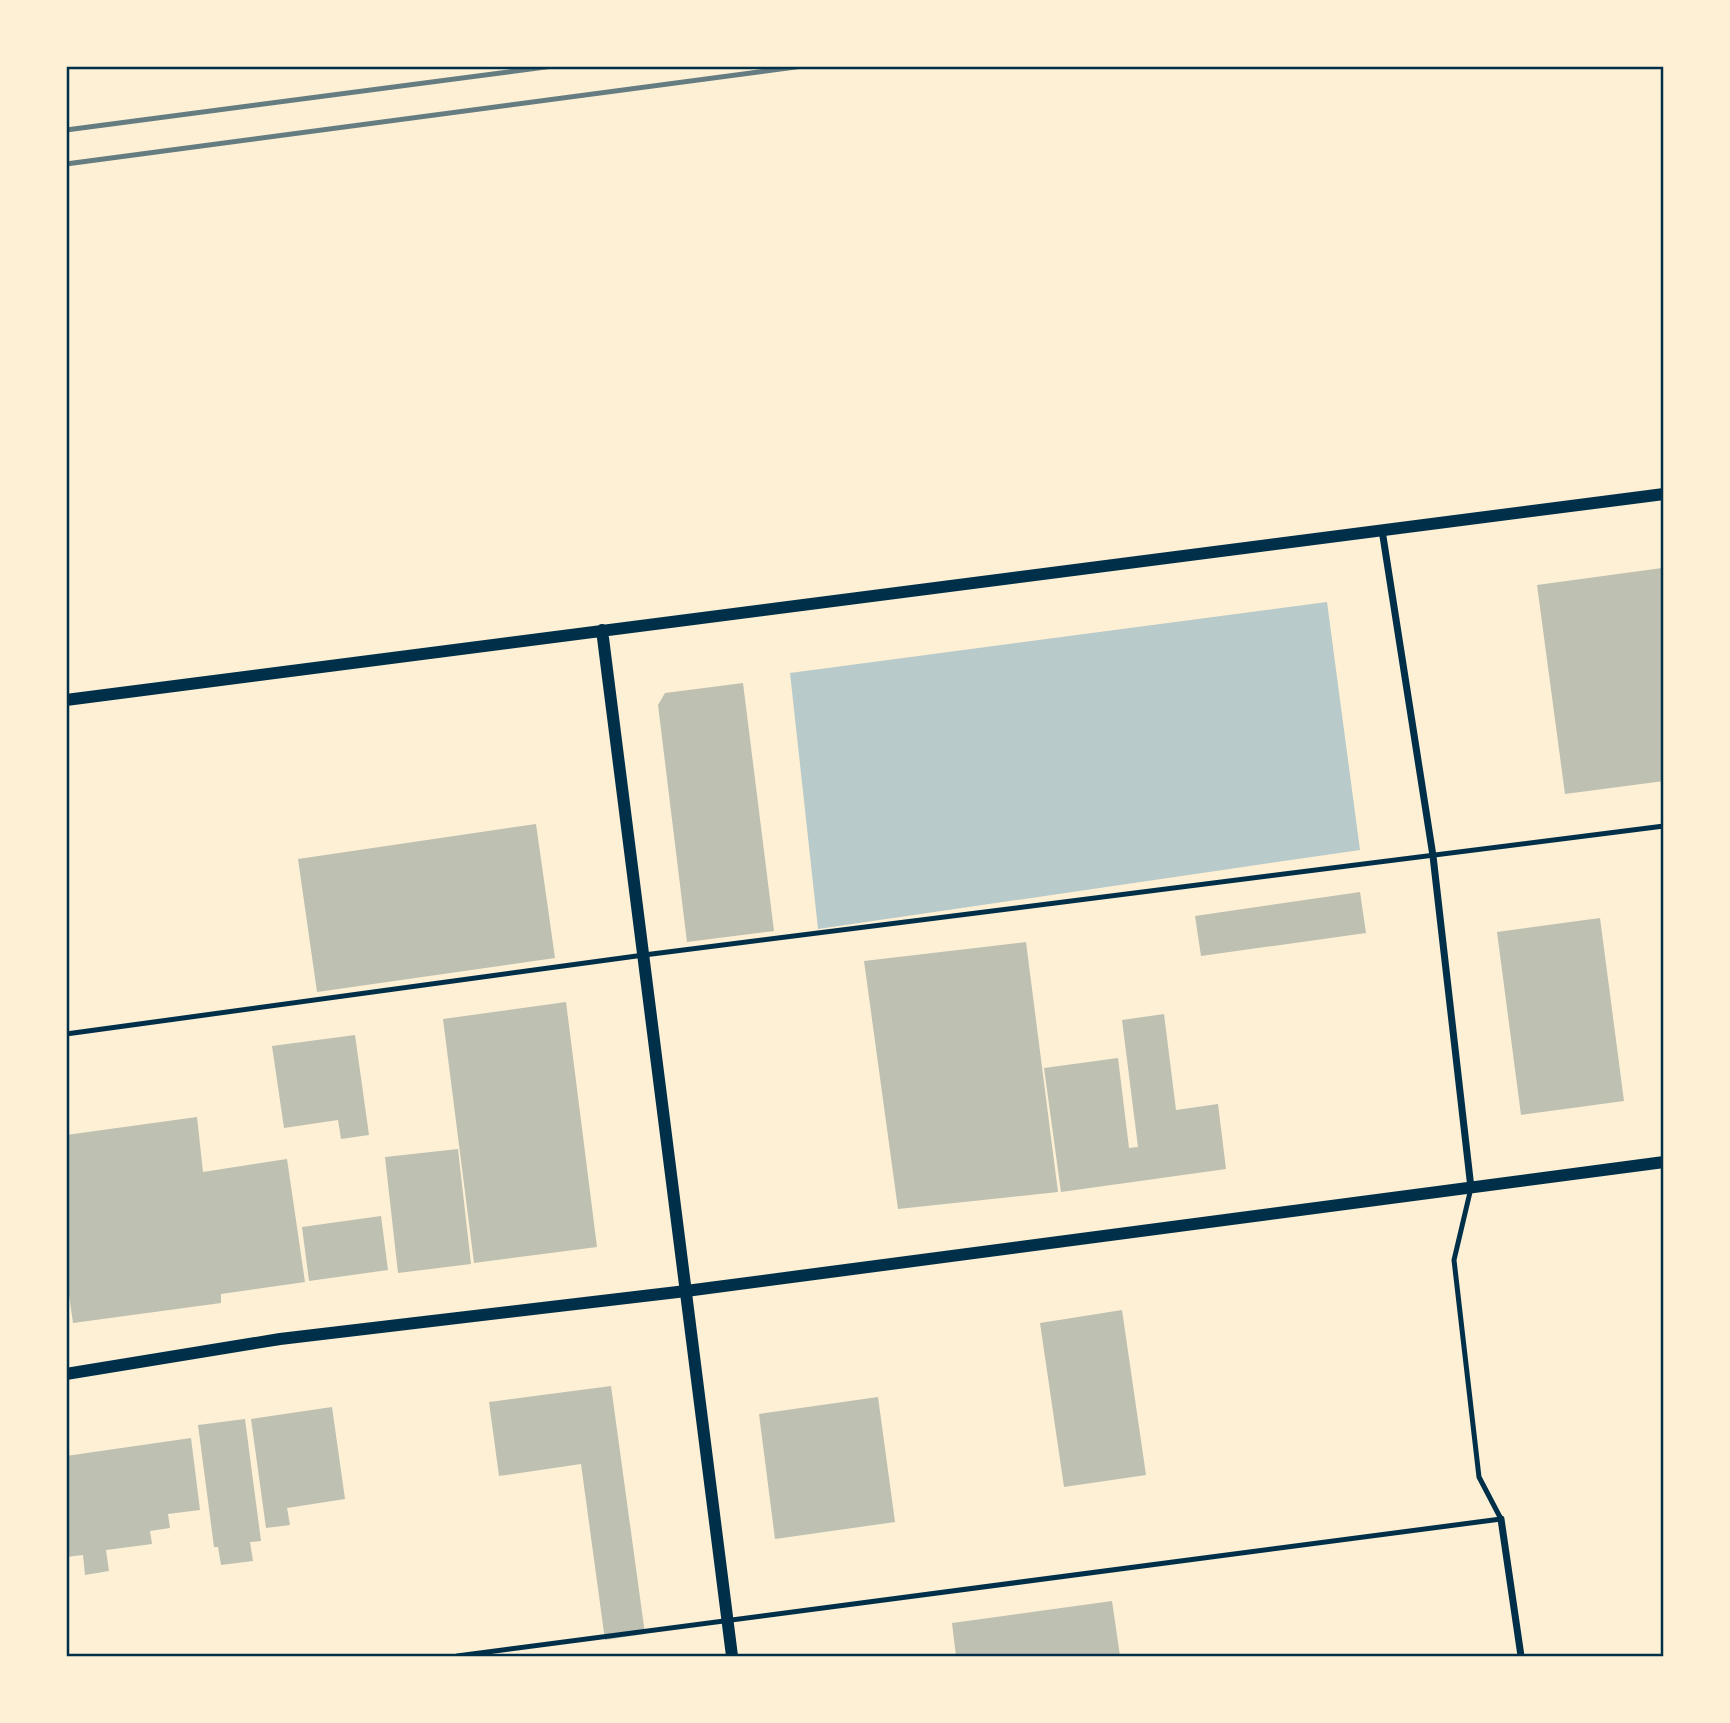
<svg xmlns="http://www.w3.org/2000/svg" width="1730" height="1723" viewBox="0 0 1730 1723" font-family="Lato,sans-serif">
<style>
.green{fill:#b9caca}
.building{fill:#bec0b2}
.lines{fill:none;stroke-linecap:round;stroke-linejoin:round}
.service{stroke:#003049;stroke-width:5}
.minor{stroke:#003049;stroke-width:7}
.tertiary{stroke:#003049;stroke-width:12}
.rail{stroke:#657d81;stroke-width:5}
.neatline{fill:none;stroke:#003049;stroke-width:2.5}
</style>
<rect width="100%" height="100%" fill="#fdf0d5"/>
<path class="green" d="M1327,602L1360,850L818,929L790,673Z"/>
<path class="building" d="M1662,568L1664,781L1565,794L1537,585Z
M743,683L774,931L687,942L658,705L665,693Z
M536,824L555,958L317,992L298,859Z
M1360,892L1366,933L1201,956L1195,916Z
M1600,918L1624,1101L1521,1115L1497,932Z
M1026,942L1058,1192L898,1209L864,961Z
M566,1002L597,1247L474,1263L443,1019Z
M1164,1014L1176,1110L1218,1104L1226,1169L1061,1192L1044,1068L1118,1058L1129,1148L1138,1147L1122,1020Z
M355,1035L369,1135L341,1139L338,1120L284,1128L272,1046Z
M197,1117L203,1172L287,1159L305,1282L221,1294V1303L73,1323L66,1274V1135Z
M458,1149L471,1264L398,1273L385,1157Z
M381,1216L388,1270L309,1281L302,1227Z
M1122,1310L1146,1475L1064,1487L1040,1323Z
M611,1386L645,1634L605,1640L581,1464L499,1476L489,1402Z
M878,1397L895,1522L775,1539L759,1414Z
M332,1407L345,1499L287,1508L290,1525L266,1528L251,1419Z
M245,1419L261,1541L250,1542L253,1561L221,1565L218,1547H214L198,1425Z
M191,1438L200,1510L168,1514L170,1528L150,1531L152,1544L106,1550L109,1571L85,1575L83,1555L66,1557V1456Z
M1112,1601L1120,1656H956L952,1623Z"/>
<g class="lines">
<path class="service" d="M66,1034L644,955L1664,826
M457,1656L1501,1519L1479,1477L1454,1260L1471,1188"/>
<path class="minor" d="M1382,530L1433,856L1471,1188
M1501,1519L1521,1656"/>
<path class="tertiary" d="M602,630L732,1656
M66,700L1664,494
M66,1374L280,1339L686,1291L1664,1162"/>
<path class="rail" d="M66,130L553,66
M66,164L803,66"/>
</g>
<rect width="1730" height="1723" fill="none" stroke="#fdf0d5" stroke-width="136"/>
<rect x="68" y="68" width="1594" height="1587" class="neatline"/>
</svg>
